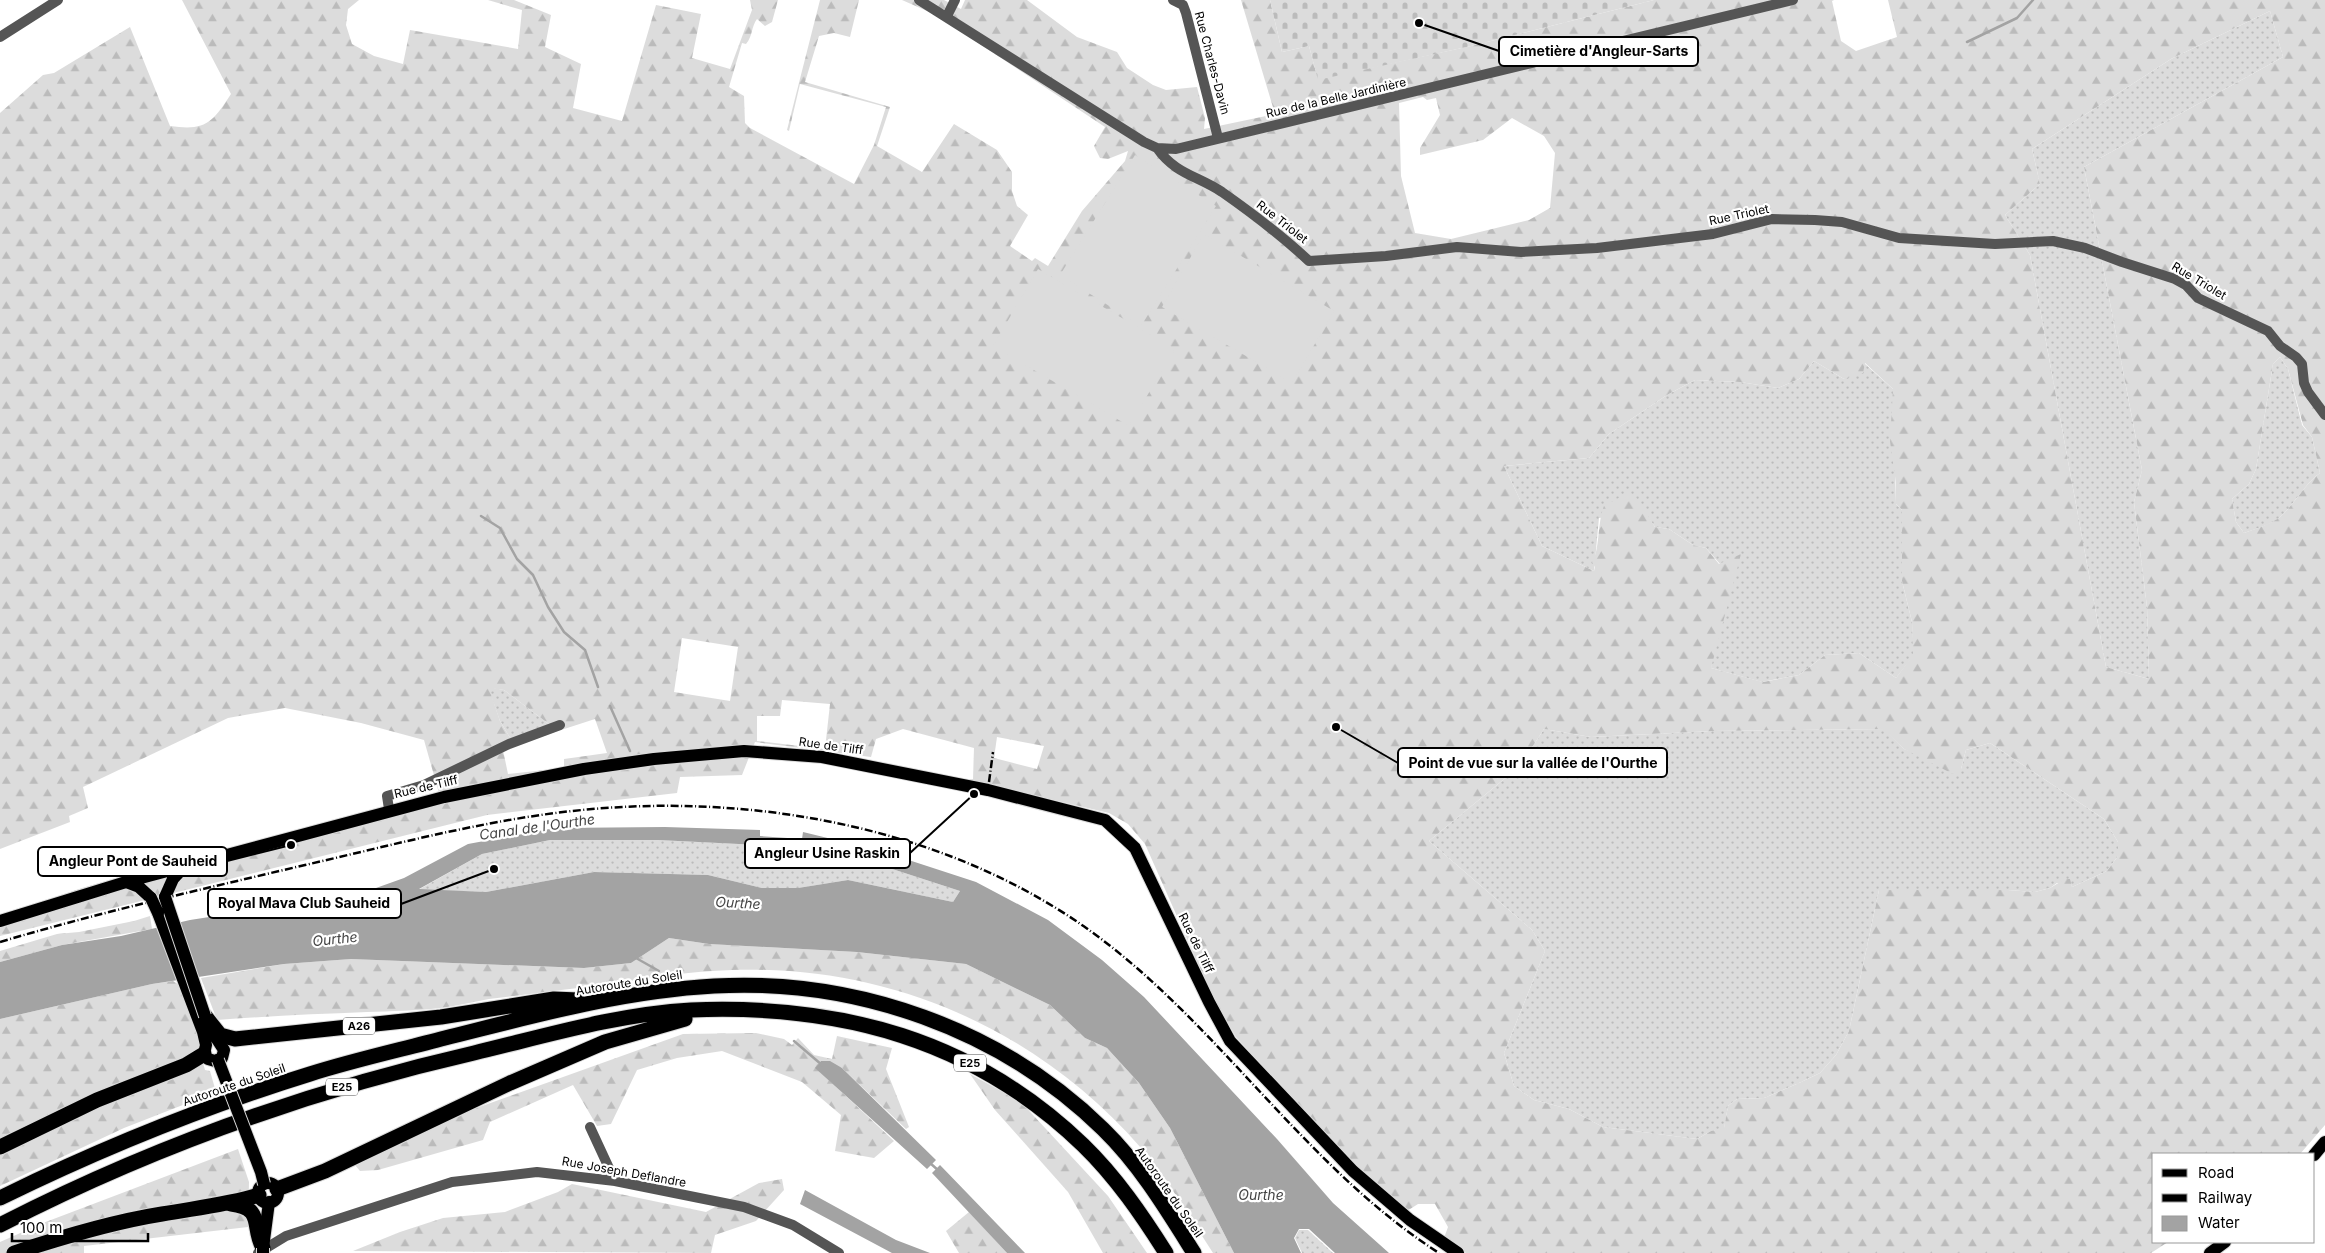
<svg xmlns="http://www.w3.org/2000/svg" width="2325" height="1253" viewBox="0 0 2325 1253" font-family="Inter,sans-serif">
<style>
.grass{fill:url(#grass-dots)}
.forest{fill:url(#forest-firs);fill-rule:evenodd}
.cemetery{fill:url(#cemetery-stones)}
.garden{fill:#dcdcdc}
.water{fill:#a3a3a3;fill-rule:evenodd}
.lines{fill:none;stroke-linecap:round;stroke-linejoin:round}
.stream{stroke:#a3a3a3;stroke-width:2.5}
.major-casing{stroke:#dbdbdb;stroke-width:14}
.highway-casing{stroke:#dbdbdb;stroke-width:17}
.minor{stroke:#555;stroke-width:10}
.major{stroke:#000;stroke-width:12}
.highway{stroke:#000;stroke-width:15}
.rail{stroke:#000;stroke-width:2.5;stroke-dasharray:8 2.5 1 2.5;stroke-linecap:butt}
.major-bridge-casing{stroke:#dbdbdb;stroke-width:14;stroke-linecap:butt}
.major-bridge{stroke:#000;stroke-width:12}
.labels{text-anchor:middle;stroke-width:4.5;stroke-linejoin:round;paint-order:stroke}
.shield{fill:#fff;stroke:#4c4c4c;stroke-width:1}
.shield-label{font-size:11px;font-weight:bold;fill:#000}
.street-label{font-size:12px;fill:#000;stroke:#fff}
.water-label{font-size:14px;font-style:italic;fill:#444;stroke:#fff}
.leader{fill:none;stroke:#000;stroke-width:2}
.callout-dot{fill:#000;stroke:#fff;stroke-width:2}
.callout{fill:#fff;stroke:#000;stroke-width:2}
.callout-label{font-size:14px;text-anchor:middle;font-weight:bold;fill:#000}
</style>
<defs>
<pattern id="grass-dots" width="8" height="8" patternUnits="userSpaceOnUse" patternTransform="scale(1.25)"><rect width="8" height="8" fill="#dcdcdc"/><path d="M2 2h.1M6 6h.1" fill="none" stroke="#bbb" stroke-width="1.8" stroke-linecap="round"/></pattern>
<pattern id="forest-firs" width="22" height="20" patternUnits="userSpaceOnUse" patternTransform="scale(1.25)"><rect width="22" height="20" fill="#dcdcdc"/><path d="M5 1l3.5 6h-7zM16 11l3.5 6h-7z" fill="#bbb"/></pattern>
<pattern id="cemetery-stones" width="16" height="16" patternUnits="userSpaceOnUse" patternTransform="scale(1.25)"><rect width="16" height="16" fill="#dcdcdc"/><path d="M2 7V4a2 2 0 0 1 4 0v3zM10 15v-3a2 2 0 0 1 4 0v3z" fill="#bbb"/></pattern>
</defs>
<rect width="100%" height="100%" fill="#fff"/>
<path class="grass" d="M2270,11L2283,57L2084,167L2142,470L2134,502L2147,607L2149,679L2106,667L2030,255L2005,215L2040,184L2032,149L2171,59Z
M2280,357L2288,369L2302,425L2312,437L2320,473C2306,482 2295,504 2280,517C2271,525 2255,529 2244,533L2236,522L2232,499L2249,484L2256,469L2273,364Z
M1814,361L1844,379L1864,363L1893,389L1896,504L1902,510V581L1912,622L1914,655L1896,678L1859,653L1825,655L1799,675L1762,682L1711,668L1720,564L1706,548L1693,545L1669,529L1655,527L1645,513L1599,518L1594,571L1542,546L1504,466L1589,458L1609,434L1667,395L1695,380L1740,382L1778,388L1799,379Z
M488,687L504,690L558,731L515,746L500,721Z
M1544,729L1591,737L1714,731L1884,729L1904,749L1961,769L1966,750L1990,743L2104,819L2118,842V856L2107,871L2072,887L2071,884L2057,883L2050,888L2035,892L2008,890H1879L1849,1031L1836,1055L1820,1073L1799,1083L1764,1098L1737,1099L1728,1106L1724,1129L1711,1131L1697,1139L1603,1127L1569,1109L1534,1100L1514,1086L1504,1053L1545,951L1532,930L1429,841L1520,766Z
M550,840H658L759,845L760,840L802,842V847L877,864L960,891L953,902L848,880L798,888H762L708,875L594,872L486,892L418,890L482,854Z
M1299,1230H1308L1333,1253H1302L1295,1238Z"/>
<path class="forest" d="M182,0H359L348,9L346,25L352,44L374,56L403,64L410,30L518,49L522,10L488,0H514L551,15L545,47L581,64L573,108L622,121L656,5L701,14L692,58L730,69L752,10L750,0H778L772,22L765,26L757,19C751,27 753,36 746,44L742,43L729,87L744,96L745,123L750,128L854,184L874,145L886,107L800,84L789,131L787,130L820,0H859L850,37L834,33L819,36L805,82L890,107L877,146L922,172L954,124L997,150L1012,172V191L1017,206L1028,215L1010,246L1032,261L1035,258L1048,266L1082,211L1125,161L1128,151L1108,159L1100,158L1094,146L1105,127L936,15L902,0H944L961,9L965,0H1027L1077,37L1117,52L1127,68L1153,85L1166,90L1197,87L1205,118L1204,129L1275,114L1241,0H1270L1282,52L1309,46L1318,79L1471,46L1654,0H1834L1832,1L1841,41L1856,51L1897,37L1888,0H2325V1125L2300,1154H2154V1242H2168L2151,1253H1466L1444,1238L1448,1227L1435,1204H1418L1407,1211L1345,1160L1236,1037L1214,1000L1145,844L1128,824L1109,813L968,780L973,779L974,748L903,729L876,739L871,757L755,742L742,775L680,777L677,793L487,815L0,936V916L82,888L152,868L439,793L424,740L361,723L285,708L228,718L83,787L88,808L69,816L70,822L0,849V113L43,75L54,73L130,27L170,126C206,131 212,123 231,94ZM2270,11L2283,57L2084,167L2142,470L2134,502L2147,607L2149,679L2106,667L2030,255L2005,215L2040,184L2032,149L2171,59ZM1423,97L1427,100L1436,98L1440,115L1420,148V155L1483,140L1512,118L1544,136L1555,153L1550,208L1529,220L1451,239L1415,233L1401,176L1399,103ZM2280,357L2288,369L2303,425L2312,437L2320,473C2306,482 2295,504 2280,517C2271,524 2255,529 2244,533L2236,522L2232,499L2249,484L2256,469L2273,364ZM1814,361L1844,379L1863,373L1865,363L1893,389L1890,441L1896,483V504L1902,510V581L1912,622L1913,655L1896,678L1859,653L1825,655L1799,675L1763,682L1711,668L1741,554L1719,564L1706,548L1693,545L1669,529L1655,527L1635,496L1624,495L1604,506C1597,523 1600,551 1592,562L1595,567L1594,571L1542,546L1504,466L1589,458L1609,434L1667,395L1695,380L1740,382L1778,388L1799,379ZM682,638L738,647L730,701L674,692ZM489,688L504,690L558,731L595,719L607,753L564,759V768L508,774L503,750L515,746L500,721ZM782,700L830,704L825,749L757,741V716H780ZM1544,729L1591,737L1714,731L1883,729L1904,749L1953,774L1961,769L1966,750L1990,743L2104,819L2118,842V856L2107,871L2072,887L2070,879H2065L2050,888L2035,892L2008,890H1879L1849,1031L1836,1055L1820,1073L1799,1083L1764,1098L1737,1099L1728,1106L1724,1128L1711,1131L1697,1139L1603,1127L1569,1109L1534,1100L1514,1086L1504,1053L1545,951L1532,930L1429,841L1520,766ZM997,737L1044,746L1037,769L994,758Z
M150,916L152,929L62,945L0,962V951L57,934L79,932L134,921Z
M669,938L709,944L857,952L966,964L1050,1005L1085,1038L1107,1048L1139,1083L1170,1128L1234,1253H1213C1190,1217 1168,1180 1141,1148C1036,1028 890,965 732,970C691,971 650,978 610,984C570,989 529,994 489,999C472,1002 456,1006 440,1008C416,1011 391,1011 367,1012C317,1014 267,1016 217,1020L201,978L284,964L351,959L584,968L631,963Z
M173,981L178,984L201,1040L199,1049L205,1070L210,1071L216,1092L124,1128L0,1186V1019L152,984Z
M756,1033L784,1039L792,1045L798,1038L814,1055L832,1059L837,1036L892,1048L886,1069L909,1127L906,1129L842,1068L821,1061L816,1068L894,1141L874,1158L835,1151L841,1115L802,1082L722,1051L677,1058L637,1070L611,1124L597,1126L573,1085L490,1122L483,1140L378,1170L360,1171L355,1165L468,1111L683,1034Z
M970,1074L1021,1102L1108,1196L1147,1253H1103L1068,1192L995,1110Z
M238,1149L249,1182L248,1227L84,1246V1253H0V1242L43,1223Z
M782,1179L784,1190L756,1221L715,1235L711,1253L353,1251L400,1232L443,1218L505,1212L558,1192L572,1184L706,1212L759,1183Z
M969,1212L1007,1253H959L946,1231Z"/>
<path class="cemetery" d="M1270,0H1654L1471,46L1318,80L1309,46L1282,52Z"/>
<path class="garden" d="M1135,155L1216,206L1141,326L1060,275Z
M1204,234L1334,311L1292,383L1162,307Z
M1038,269L1175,349L1129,426L993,346Z"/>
<path class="water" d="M665,827L760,830V836L802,839L803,832L881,851L976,882L1048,920L1102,960L1144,997L1277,1139L1333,1203L1389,1253H1335L1309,1229H1299L1294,1238L1301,1253H1234L1170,1128L1139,1083L1107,1048L1085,1038L1050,1005L966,964L857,952L709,944L669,938L631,963L584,968L351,959L284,964L152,984L0,1019V962L62,945L121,936L190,920L362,893L404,878L468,844L555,828ZM550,840H658L759,845L760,840L802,842V847L877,864L960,891L953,902L848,880L798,888H762L708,875L594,872L486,892L419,889L482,854Z
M821,1061H830L842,1068L936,1160L927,1169L815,1068Z
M940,1165L1025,1253H1007L932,1173Z
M805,1190L896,1240L930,1253H892L800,1204Z"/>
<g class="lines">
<path class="stream" d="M1967,42L2017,18L2033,0
M481,516L500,528L517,559L533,575L548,607L564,632L585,650L598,687
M610,706L630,751
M636,958L659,971
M794,1041L822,1065
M930,1163L939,1171"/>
<g class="major-casing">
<path id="major" d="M126,882L139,887L151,898
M165,897L173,879L185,866
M158,913L203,1032L206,1045L204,1054L208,1059L215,1061L222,1058L224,1050L211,1030
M0,921L126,882L444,797L584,769L654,759L744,751L822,757L988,790L1105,820L1135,848L1209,1002L1230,1041L1353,1171L1410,1220L1458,1253
M2314,1155L2325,1142
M258 1193a10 10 0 1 1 20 0a10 10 0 1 1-20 0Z
M263,1248L269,1202
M2210,1253L2225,1242"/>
</g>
<g class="highway-casing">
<path id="highway" d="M205,1016L220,1035L235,1039L441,1017L554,999L578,1000
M0,1147L97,1100L186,1065L204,1054
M277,1189L325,1171L510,1083L605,1042L685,1019
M0,1198C100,1149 203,1107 310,1074C354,1060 400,1050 445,1038C533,1016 622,991 714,986C856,978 1001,1029 1103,1129C1140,1165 1167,1210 1194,1253
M231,1204C265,1208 251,1227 263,1248
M0,1225C152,1147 308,1091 474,1053C545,1036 618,1014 691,1010C840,1004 973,1039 1083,1145C1116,1177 1142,1215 1166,1253
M14,1253C62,1237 112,1222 162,1214C195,1208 227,1205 259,1195"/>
</g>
<path class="minor" d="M919,0L1144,142L1157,148L1176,149L1793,0
M1173,0L1183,5L1186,13L1218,138
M947,16L955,0
M0,37L58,0
M1157,148C1175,174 1198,176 1222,192C1252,213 1282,236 1309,261L1386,256L1457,247L1521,252L1597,248L1713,234L1772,219L1815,220L1842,222L1899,238L1995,244L2053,241L2085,248L2122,262L2175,279L2186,285L2198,298L2268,331L2280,346L2296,357L2302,364L2304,383L2308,392L2325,415
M389,809L387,796L424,785L509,744L560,725
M590,1127L615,1181
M258,1253L286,1236L452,1182L537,1172L615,1181L744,1207L793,1225L839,1253"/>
<use href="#major" class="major"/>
<use href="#highway" class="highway"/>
<path class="rail" d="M989,782L993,752
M0,942C101,912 203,889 305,865C397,844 489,819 582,810C763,792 964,831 1109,945C1228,1038 1311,1171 1439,1253"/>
<g class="major-bridge-casing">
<path id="major-bridge" d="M165,897L205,1016
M151,898L158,913
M218,1060L261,1172L264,1184
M263,1253V1248"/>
</g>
<use href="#major-bridge" class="major-bridge"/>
</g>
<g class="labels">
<g class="shield">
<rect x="343" y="1017.5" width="32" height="17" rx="4"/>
<rect x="954" y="1054.5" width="32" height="17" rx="4"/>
<rect x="326" y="1078.5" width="32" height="17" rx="4"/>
</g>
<g class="shield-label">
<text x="359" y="1030">A26</text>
<text x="970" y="1067">E25</text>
<text x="342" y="1091">E25</text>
</g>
<g class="street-label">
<text transform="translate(1212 63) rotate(75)" y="4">Rue Charles-Davin</text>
<text transform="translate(1336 98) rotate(-13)" y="4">Rue de la Belle Jardinière</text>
<text transform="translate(1739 215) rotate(-12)" y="4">Rue Triolet</text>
<text transform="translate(1282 222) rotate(38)" y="4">Rue Triolet</text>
<text transform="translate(2199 281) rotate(31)" y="4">Rue Triolet</text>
<text transform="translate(831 746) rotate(8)" y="4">Rue de Tilff</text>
<text transform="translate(426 787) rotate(-13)" y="4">Rue de Tilff</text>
<text transform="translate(1196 943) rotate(64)" y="4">Rue de Tilff</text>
<text transform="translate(629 983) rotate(-9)" y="4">Autoroute du Soleil</text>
<text transform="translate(234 1085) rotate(-19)" y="4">Autoroute du Soleil</text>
<text transform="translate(624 1172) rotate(10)" y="4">Rue Joseph Deflandre</text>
<text transform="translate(1169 1192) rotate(55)" y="4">Autoroute du Soleil</text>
</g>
<g class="water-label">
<text transform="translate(537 827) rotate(-8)" y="5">Canal de l'Ourthe</text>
<text transform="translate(738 903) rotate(3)" y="5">Ourthe</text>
<text transform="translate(335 939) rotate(-6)" y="5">Ourthe</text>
<text x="1261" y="1200">Ourthe</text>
</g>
</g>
<path class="leader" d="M1419 23L1499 51M1336 727L1398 763M974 794L910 853M291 845L227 861M494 869L401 904"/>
<g class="callout-dot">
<circle cx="1419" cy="23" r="5"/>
<circle cx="1336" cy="727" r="5"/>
<circle cx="974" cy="794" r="5"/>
<circle cx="291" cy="845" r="5"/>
<circle cx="494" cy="869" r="5"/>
</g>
<g class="callout">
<rect x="1499" y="37" width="199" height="29" rx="5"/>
<rect x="1398" y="748" width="269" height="29" rx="5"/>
<rect x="745" y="839" width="165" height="29" rx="5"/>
<rect x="38" y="847" width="189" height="29" rx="5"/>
<rect x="208" y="889" width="193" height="29" rx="5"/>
</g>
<g class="callout-label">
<text x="1599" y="56">Cimetière d'Angleur-Sarts</text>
<text x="1533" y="768">Point de vue sur la vallée de l'Ourthe</text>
<text x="827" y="858">Angleur Usine Raskin</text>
<text x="133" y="866">Angleur Pont de Sauheid</text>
<text x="304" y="908">Royal Mava Club Sauheid</text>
</g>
<rect x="2152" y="1153" width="162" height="90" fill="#ffffff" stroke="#999999"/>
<rect x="2162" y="1169" width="25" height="8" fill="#000000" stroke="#999999"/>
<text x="2198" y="1178" font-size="15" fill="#000000">Road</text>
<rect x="2162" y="1194" width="25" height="8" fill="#000000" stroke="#999999"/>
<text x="2198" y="1203" font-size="15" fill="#000000">Railway</text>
<rect x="2162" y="1216" width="25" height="15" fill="#a3a3a3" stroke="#999999"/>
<text x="2198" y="1228" font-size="15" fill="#000000">Water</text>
<path d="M12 1233v8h136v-8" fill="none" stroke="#000000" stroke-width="2.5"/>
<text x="20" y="1233" font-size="15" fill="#000000" stroke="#ffffff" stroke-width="4" paint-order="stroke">100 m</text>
</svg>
